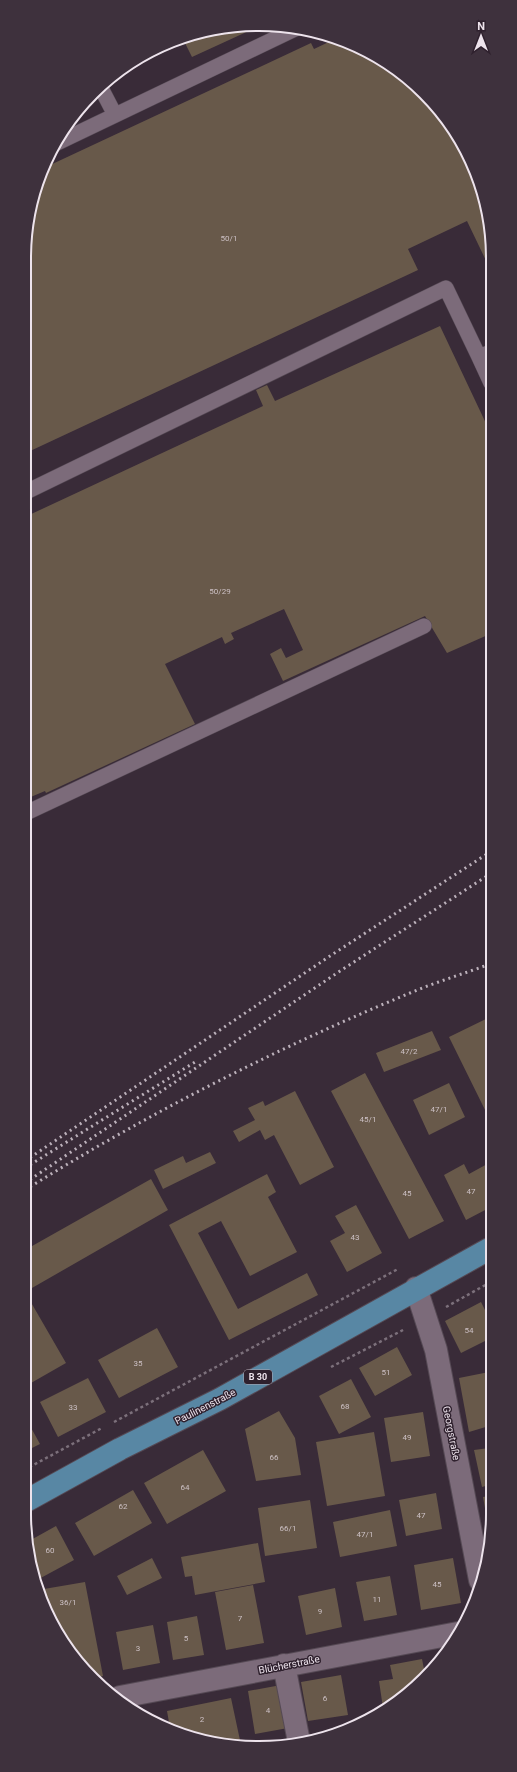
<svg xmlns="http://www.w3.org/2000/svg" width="517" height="1772" viewBox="0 0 517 1772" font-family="Roboto,sans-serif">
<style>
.building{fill:#68594a}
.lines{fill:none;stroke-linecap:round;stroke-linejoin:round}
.lane-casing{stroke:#554954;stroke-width:16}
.street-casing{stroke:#554954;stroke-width:24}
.primary-casing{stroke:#554954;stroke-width:24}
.path{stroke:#7c707b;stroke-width:2.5;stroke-dasharray:3 3;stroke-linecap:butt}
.lane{stroke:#7c6b7a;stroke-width:15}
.street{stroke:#7c6b7a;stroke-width:22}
.primary{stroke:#5887a4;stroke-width:22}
.rail{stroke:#bcb1bb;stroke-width:3;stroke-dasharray:2 4;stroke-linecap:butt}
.labels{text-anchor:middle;stroke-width:3;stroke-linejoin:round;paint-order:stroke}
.number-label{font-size:8px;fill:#ccc0c4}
.shield{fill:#2f212e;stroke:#b4a9b3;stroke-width:1}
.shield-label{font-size:9px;font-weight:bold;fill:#ede3ec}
.street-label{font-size:10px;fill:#ede3ec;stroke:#2f212e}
.rim{fill:none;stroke:#ede3ec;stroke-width:2}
</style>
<rect width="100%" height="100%" fill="#392b38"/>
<path class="building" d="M213,29H253L192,57L184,41Z
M333,40L376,55L435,104L469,155L491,228V271L467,221L408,249L418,270L28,452V213L48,166L311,43L314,49Z
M440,326L491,434L490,634L447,653L425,616L283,681L270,654L281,648L286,658L303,650L284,609L231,633L234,639L225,644L222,637L165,664L195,724L46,793L45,791L26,799L27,516L263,406L256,390L267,385L275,401Z
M490,1017L489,1118L449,1037Z
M432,1031L441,1050L384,1072L376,1053Z
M365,1073L444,1221L409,1239L331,1091Z
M449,1083L465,1117L429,1135L413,1100Z
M295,1091L334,1167L300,1185L274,1135L265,1140L260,1130L239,1142L233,1131L255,1120L248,1108L263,1101L265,1106Z
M210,1152L216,1163L163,1189L154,1170L183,1156L186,1163Z
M489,1163V1208L466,1220L444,1175L464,1164L469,1174Z
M267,1174L276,1192L268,1197L297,1252L250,1276L221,1221L198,1233L238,1309L307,1273L318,1295L229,1340L169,1225Z
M151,1179L168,1210L25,1292L66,1363L31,1383L24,1372L25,1250Z
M356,1205L382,1253L347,1272L330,1241L345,1233L335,1216Z
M481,1302L489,1318V1339L461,1353L445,1321Z
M157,1328L178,1367L119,1398L98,1360Z
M397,1347L412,1375L375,1396L359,1368Z
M489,1372V1426L469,1432L459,1378Z
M88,1378L106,1412L58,1437L40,1402Z
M351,1379L371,1417L339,1434L319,1396Z
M279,1411L295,1438L301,1475L256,1481L245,1429Z
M423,1412L430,1456L391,1462L384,1418Z
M24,1415L40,1444L24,1452Z
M374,1432L385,1496L327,1506L316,1442Z
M489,1448V1485L482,1487L474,1450Z
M203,1450L226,1491L167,1524L144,1483Z
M133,1490L152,1523L94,1556L75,1523Z
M436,1493L442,1529L406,1536L399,1500Z
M489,1496V1525H488L483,1497Z
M310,1500L317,1548L265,1556L258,1508Z
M390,1510L397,1546L340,1557L333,1522Z
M56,1526L74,1560L37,1580L29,1541Z
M258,1543L265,1582L195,1595L192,1576L185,1577L181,1557Z
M152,1558L162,1578L127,1595L117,1576Z
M453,1558L461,1603L421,1610L414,1565Z
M390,1576L397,1615L364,1621L356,1582Z
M85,1582L103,1676L95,1678L82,1668L49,1614L44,1589Z
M253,1585L264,1643L226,1650L215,1592Z
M335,1588L342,1627L306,1635L298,1596Z
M197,1616L204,1655L173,1660L167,1622Z
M153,1625L160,1663L123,1670L116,1632Z
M422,1659L425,1674L401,1700L383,1708L379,1681L393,1679L390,1665Z
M341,1675L348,1715L308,1721L301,1682Z
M281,1685L288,1728L255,1734L248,1691Z
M231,1698L241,1745L238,1746L170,1728L167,1711Z"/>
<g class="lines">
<g class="lane-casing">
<path id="lane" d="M102,90L115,115
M57,143L297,28
M491,383L479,357L491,352
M28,491L446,288L479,357
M26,813L424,626"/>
</g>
<g class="street-casing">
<path id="street" d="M416,1288L436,1350L480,1580
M284,1665L299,1742
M120,1697L458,1633"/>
</g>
<g class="primary-casing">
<path id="primary" d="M24,1502L120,1449L220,1399L489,1249"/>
</g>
<path class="path" d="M446,1307L489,1283
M331,1367L405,1329
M114,1422L398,1269
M24,1470L102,1428"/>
<use href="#lane" class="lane"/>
<use href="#street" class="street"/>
<use href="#primary" class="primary"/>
<path class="rail" d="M25,1161L333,954L490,852
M25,1168L195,1062
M25,1183L340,971L490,874
M25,1190C147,1114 277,1048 410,993C436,982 463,974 490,964"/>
</g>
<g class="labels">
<g class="number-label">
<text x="229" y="241">50/1</text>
<text x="220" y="594">50/29</text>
<text x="409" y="1054">47/2</text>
<text x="439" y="1112">47/1</text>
<text x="368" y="1122">45/1</text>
<text x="471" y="1194">47</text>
<text x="407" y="1196">45</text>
<text x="355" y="1240">43</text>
<text x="469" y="1333">54</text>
<text x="138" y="1366">35</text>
<text x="386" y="1375">51</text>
<text x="345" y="1409">68</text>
<text x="73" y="1410">33</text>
<text x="407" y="1440">49</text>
<text x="274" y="1460">66</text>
<text x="185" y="1490">64</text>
<text x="123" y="1509">62</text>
<text x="421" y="1518">47</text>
<text x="288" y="1531">66/1</text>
<text x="365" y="1537">47/1</text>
<text x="50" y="1553">60</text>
<text x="437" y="1587">45</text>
<text x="377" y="1602">11</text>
<text x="68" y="1605">36/1</text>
<text x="320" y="1614">9</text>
<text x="240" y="1621">7</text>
<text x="186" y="1641">5</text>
<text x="138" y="1651">3</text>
<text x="325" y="1701">6</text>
<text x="268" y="1713">4</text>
<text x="202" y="1722">2</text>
</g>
<rect class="shield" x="244" y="1370" width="28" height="14" rx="3"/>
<g class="shield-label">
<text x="258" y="1380">B 30</text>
</g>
<g class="street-label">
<text transform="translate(205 1406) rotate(-27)" y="4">Paulinenstraße</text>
<text transform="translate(452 1433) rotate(79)" y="4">Georgstraße</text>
<text transform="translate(289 1664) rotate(-11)" y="4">Blücherstraße</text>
</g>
</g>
<path d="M0 0H517V1772H0ZM258 31H259A227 227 0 0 1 486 258V1514A227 227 0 0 1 259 1741H258A227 227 0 0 1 31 1514V258A227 227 0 0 1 258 31Z" fill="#3e313d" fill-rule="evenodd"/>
<path class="rim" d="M258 31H259A227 227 0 0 1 486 258V1514A227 227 0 0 1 259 1741H258A227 227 0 0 1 31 1514V258A227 227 0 0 1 258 31Z"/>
<g transform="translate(481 36)" stroke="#2f212e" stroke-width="3" paint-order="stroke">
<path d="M0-3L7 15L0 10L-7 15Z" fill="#ede3ec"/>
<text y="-6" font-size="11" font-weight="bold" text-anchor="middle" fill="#ede3ec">N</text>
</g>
</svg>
